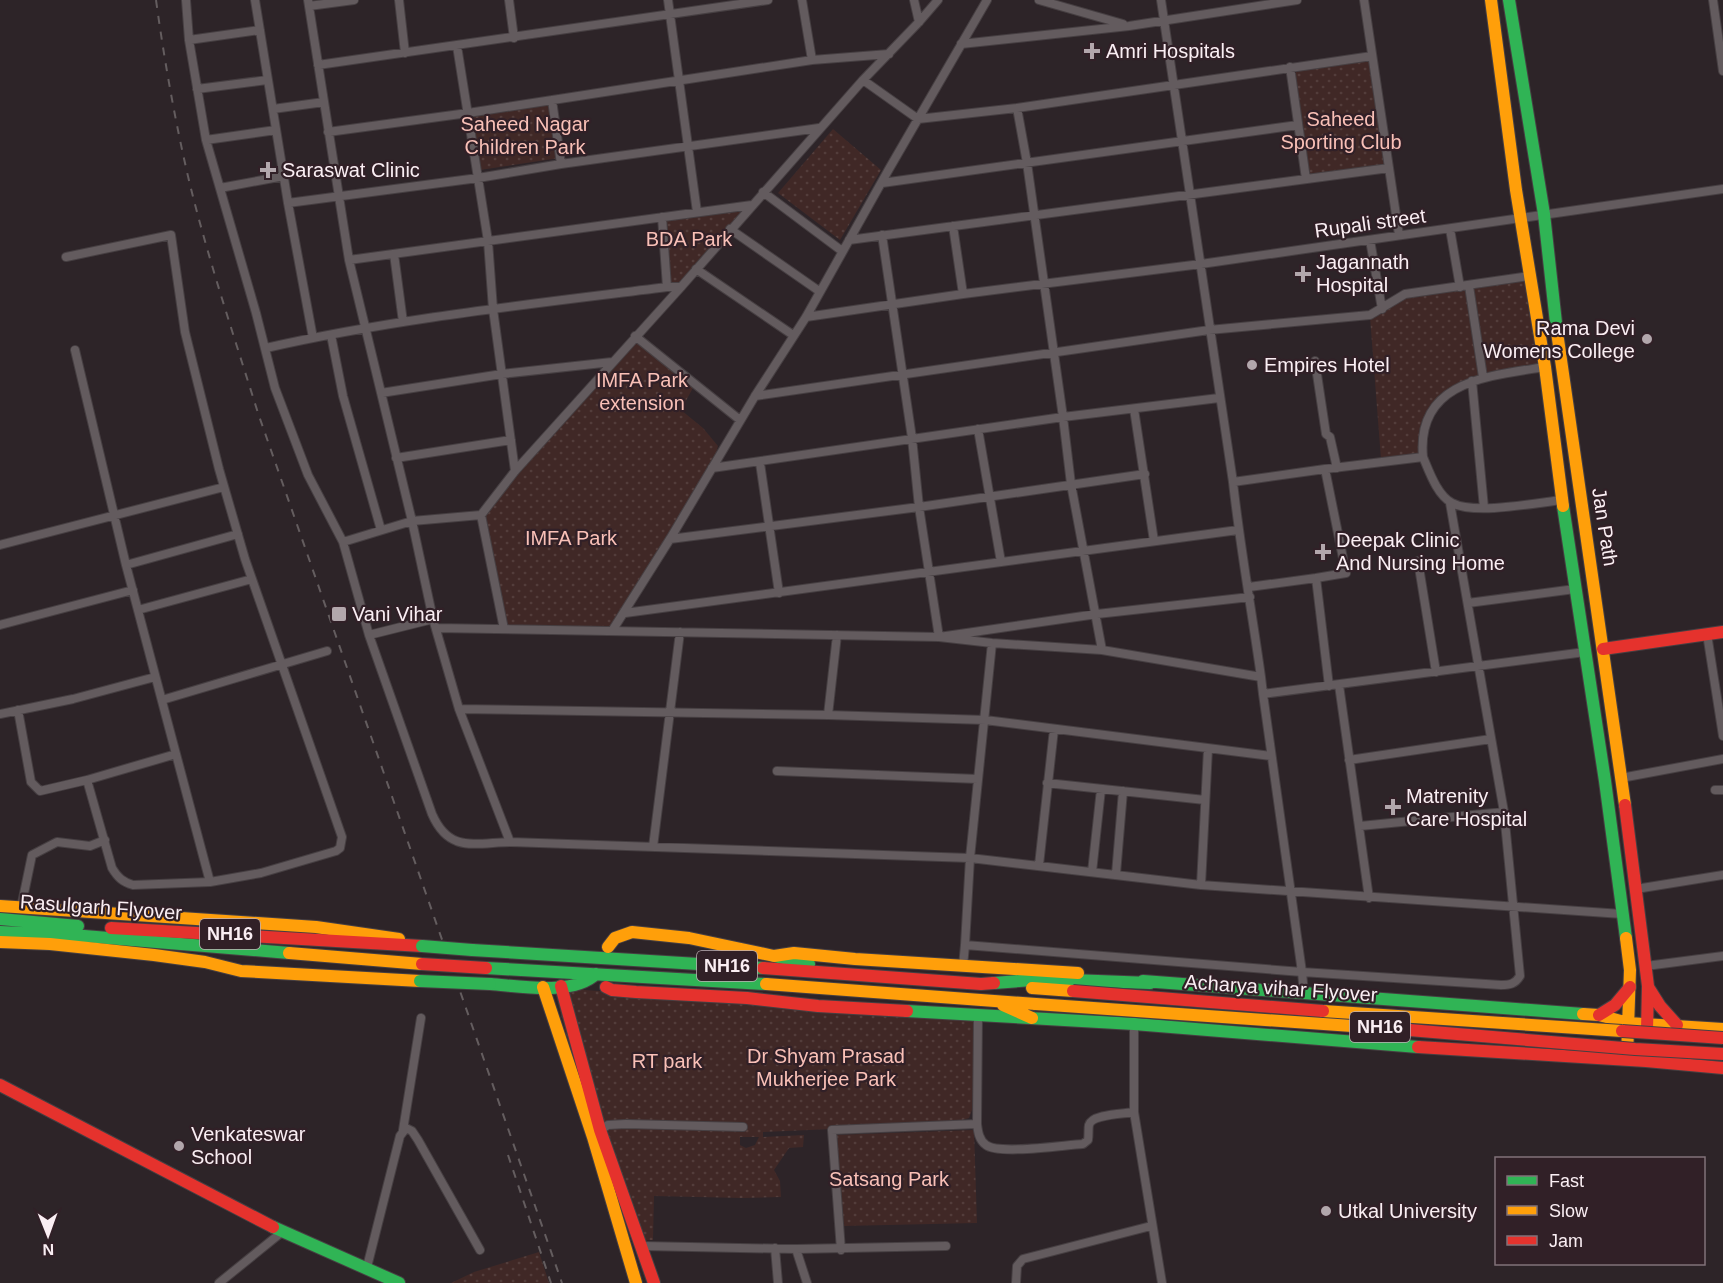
<svg xmlns="http://www.w3.org/2000/svg" width="1723" height="1283" viewBox="0 0 1723 1283" font-family="Arial,sans-serif">
<style>
.park{fill:url(#park-dots);fill-rule:evenodd}
.lines{fill:none;stroke-linecap:round;stroke-linejoin:round}
.street-casing{stroke:#463f42;stroke-width:10}
.fast-casing{stroke:#463f42;stroke-width:14}
.slow-casing{stroke:#463f42;stroke-width:14}
.jam-casing{stroke:#463f42;stroke-width:14}
.street{stroke:#635b5e;stroke-width:8}
.fast{stroke:#30b455;stroke-width:12}
.slow{stroke:#ff9f0a;stroke-width:12}
.jam{stroke:#e5322d;stroke-width:12}
.rail{stroke:#645d5f;stroke-width:2;stroke-dasharray:8 8;stroke-linecap:butt}
.fast-bridge-casing{stroke:#463f42;stroke-width:14;stroke-linecap:butt}
.slow-bridge-casing{stroke:#463f42;stroke-width:14;stroke-linecap:butt}
.jam-bridge-casing{stroke:#463f42;stroke-width:14;stroke-linecap:butt}
.fast-bridge{stroke:#30b455;stroke-width:12}
.slow-bridge{stroke:#ff9f0a;stroke-width:12}
.jam-bridge{stroke:#e5322d;stroke-width:12}
.poi-dot{fill:#b2a7ac;stroke:#312027;stroke-width:2}
.labels{text-anchor:middle;stroke-width:4.5;stroke-linejoin:round;paint-order:stroke}
.shield{fill:#312027;stroke:#beb0b6;stroke-width:1.5}
.shield-label{font-size:18px;font-weight:bold;fill:#faeef3}
.poi-label{font-size:20px;fill:#faeef3;stroke:#312027;text-anchor:start}
.park-label{font-size:20px;fill:#f9c0b7;stroke:#312027}
.street-label{font-size:20px;fill:#faeef3;stroke:#312027}
</style>
<defs>
<pattern id="park-dots" width="8" height="8" patternUnits="userSpaceOnUse" patternTransform="scale(1.5)"><rect width="8" height="8" fill="#402826"/><path d="M2 2h.1M6 6h.1" fill="none" stroke="#533d3b" stroke-width="1.8" stroke-linecap="round"/></pattern>
</defs>
<rect width="100%" height="100%" fill="#2d2428"/>
<path class="park" d="M1369,60L1385,164L1310,175L1295,69Z
M552,103L559,158L480,170L472,115Z
M833,129L881,170L840,240L778,193Z
M752,205L681,287H667L662,217Z
M1529,277L1543,366L1484,376L1470,287Z
M1467,289L1482,376L1456,387L1429,414L1422,456L1381,459L1370,317L1405,296Z
M635,336L695,384L681,410L703,428L718,446L712,468L612,631L504,629L481,515Z
M554,988L977,1016L972,1110L969,1118L949,1124L763,1132V1137L804,1135L803,1147L789,1148L774,1170L780,1181L781,1197L742,1198L654,1196L653,1240H645L596,1128L569,1045ZM740,1137H759L755,1145L746,1148L740,1145Z
M974,1130L977,1223L843,1226L835,1135Z
M539,1252L549,1283H451L474,1272Z"/>
<g class="lines">
<g class="street-casing">
<path id="street" d="M186,0L189,40L206,140L256,313L275,388L308,475L343,542L412,521L481,515L515,471L681,287L863,80L919,22L938,0
M255,0L288,203L313,338
M308,0L349,260L412,521L433,619L459,709L510,842
M399,0L405,53
M509,0L514,38
M668,0L697,212
M802,0L812,60
M914,0L919,22
M1039,0L1123,24
M1161,0L1233,482C1240,547 1252,612 1261,677
M1364,0L1399,235
M1713,0L1723,71
M309,6L354,0
M189,40L260,30
M961,44L1129,26L1297,0
M457,46L488,241L493,309L515,471
M318,65L768,0
M1290,67L1306,179
M863,80L918,119L1017,108L1372,56
M197,89L267,80
M552,100L561,164
M1017,108L1027,163L1063,417L1071,484L1102,650
M273,109L324,102
M328,132L468,113L812,60L889,54
M206,140L276,130
M882,183L1298,125
M220,188L284,176
M763,192L842,251
M288,203L478,178L561,164L819,128
M662,217L667,287
M953,226L963,294
M730,229L819,291
M1450,229L1460,287
M882,235L912,438L919,507L939,637L1097,614L1250,597
M849,240L1389,168
M1370,240L1382,309
M394,254L403,322
M66,257L171,235L185,332L219,469L245,559L342,837L340,848L336,851L261,873L210,882L133,885C123,882 118,878 112,868L87,780L176,754L210,882
M349,260L752,205
M696,269L793,335
M1469,286L1483,377
M806,317L963,294L1201,264L1723,189
M331,335L343,396L381,530
M635,336L740,420
M266,348C398,318 533,304 667,287H681
M75,350L126,565L176,754
M1315,361L1326,434L1330,437L1337,468
M1472,381L1484,508
M381,393L502,374L612,362
M755,396L1209,330L1370,315L1405,294L1529,276
M1134,409L1154,541
M978,429L1001,562
M1423,457C1416,381 1488,376 1545,367
M396,458L511,440
M760,463L779,593
M712,468L1063,417L1219,398
M1325,469L1423,457C1429,471 1437,495 1452,503C1474,515 1536,503 1562,500
M1233,482L1325,469L1346,573L1316,578
M481,515L504,629
M670,539L919,507L1145,474
M343,542L369,635
M0,545L224,487
M1418,561L1436,672
M126,565L238,534
M1249,587L1316,578L1329,686
M1468,603L1575,589
M138,610L252,579
M625,613L1238,530
M433,619L369,635L432,814C449,853 474,843 510,842L970,858L1201,885L1622,914
M0,625L133,590
M436,628L939,637L992,643L1102,650L1261,677L1263,694
M612,631L670,539L755,396L806,317L889,169L987,0
M1707,634L1723,736
M992,643L970,858L965,945L1302,972L1263,694L1585,652
M1339,685L1369,898
M162,700L327,651
M459,709L828,715L985,720L1271,756
M18,710L31,782L40,791L87,780
M0,714L73,699L155,677
M828,715L837,635
M1349,760L1491,739
M777,771L978,779
M1621,778L1723,759
M1047,783L1205,800
M1715,790H1723
M1360,826L1504,812
M653,847L680,632
M1039,865L1054,729
M1092,872L1101,789
M1116,874L1123,791
M1201,885L1208,749
M1636,889L1723,875
M21,908L32,855L57,842L90,846L105,840
M963,966L965,945
M1646,966L1723,956
M1304,994L1302,972L1501,985C1510,985 1515,984 1520,976L1504,812L1450,503
M978,1015L977,1124C978,1132 979,1140 986,1145C999,1155 1064,1145 1083,1144L1088,1140C1089,1135 1088,1129 1089,1125C1092,1114 1124,1114 1134,1112
M1134,1024V1112L1162,1283
M403,1130L421,1018
M600,1130L608,1125L626,1124L743,1127
M642,1246L796,1249L807,1283
M775,1248L778,1283
M796,1249L946,1246
M841,1250L832,1130L977,1124
M367,1267L400,1136L406,1128L412,1131L418,1140L480,1250
M219,1283L282,1232
M1016,1283L1017,1266L1023,1259L1151,1226"/>
</g>
<g class="fast-casing">
<path id="fast" d="M1509,0L1544,214L1557,332
M1563,506L1605,781L1626,938
M0,919L78,926
M0,932L84,936L289,953
M472,950L763,968
M774,956L809,964
M486,968L766,984
M1143,981L1583,1014
M994,983L1045,979L1150,983
M490,984C520,986 573,996 596,974
M907,1011L1134,1024L1418,1047
M273,1227L399,1283"/>
</g>
<g class="slow-casing">
<path id="slow" d="M1491,0L1516,190L1545,367L1563,506
M1557,332L1625,805
M0,906L316,927L399,939
M1626,938L1630,970L1627,1057
M0,942L50,944L154,955L205,962L241,971L420,981
M608,947L615,938L632,932L689,938L774,956L794,953L855,959L1078,973
M289,953L422,964
M766,984L1036,1004
M543,987L593,1137L636,1283
M1032,988L1073,991
M1003,1005L1032,1018
M1583,1014L1599,1015L1628,1023L1723,1029"/>
</g>
<g class="jam-casing">
<path id="jam" d="M1603,649L1723,632
M1625,805L1648,986L1647,1030
M111,928L422,946
M763,968L981,984L994,983
M561,986L600,1130L654,1283
M606,987L612,990L636,992L747,998L818,1006L907,1011
M1648,987L1660,1006L1677,1025
M1599,1015L1615,1005L1630,987
M1418,1047L1646,1061L1723,1068
M0,1085L273,1227"/>
</g>
<use href="#street" class="street"/>
<use href="#fast" class="fast"/>
<use href="#slow" class="slow"/>
<use href="#jam" class="jam"/>
<path class="rail" d="M156,0C164,58 174,115 187,172C206,253 233,333 258,413L562,1283
M508,1155L551,1283"/>
<g class="fast-bridge-casing">
<path id="fast-bridge" d="M422,946L472,950
M420,981L490,984"/>
</g>
<g class="slow-bridge-casing">
<path id="slow-bridge" d="M1036,1004L1409,1030
M1323,1011L1622,1031"/>
</g>
<g class="jam-bridge-casing">
<path id="jam-bridge" d="M422,964L486,968
M1073,991L1323,1011
M1409,1030L1635,1049L1723,1054
M1622,1031L1723,1038"/>
</g>
<use href="#fast-bridge" class="fast-bridge"/>
<use href="#slow-bridge" class="slow-bridge"/>
<use href="#jam-bridge" class="jam-bridge"/>
</g>
<g class="poi-dot">
<path d="M1089 42h6v6h6v6h-6v6h-6v-6h-6v-6h6z"/>
<path d="M265 161h6v6h6v6h-6v6h-6v-6h-6v-6h6z"/>
<path d="M1300 265h6v6h6v6h-6v6h-6v-6h-6v-6h6z"/>
<circle cx="1647" cy="339" r="6"/>
<circle cx="1252" cy="365" r="6"/>
<path d="M1320 543h6v6h6v6h-6v6h-6v-6h-6v-6h6z"/>
<rect x="331" y="606" width="16" height="16" rx="3"/>
<path d="M1390 798h6v6h6v6h-6v6h-6v-6h-6v-6h6z"/>
<circle cx="179" cy="1146" r="6"/>
<circle cx="1326" cy="1211" r="6"/>
</g>
<g class="labels">
<g class="shield">
<rect x="200" y="919" width="60" height="30" rx="4.5"/>
<rect x="697" y="951" width="60" height="30" rx="4.5"/>
<rect x="1350" y="1012" width="60" height="30" rx="4.5"/>
</g>
<g class="shield-label">
<text x="230" y="940">NH16</text>
<text x="727" y="972">NH16</text>
<text x="1380" y="1033">NH16</text>
</g>
<g class="poi-label">
<text x="1106" y="58">Amri Hospitals</text>
<text x="282" y="177">Saraswat Clinic</text>
<text x="1316" y="269">Jagannath<tspan x="1316" dy="23">Hospital</tspan></text>
<text x="1635" y="335" text-anchor="end">Rama Devi<tspan x="1635" dy="23">Womens College</tspan></text>
<text x="1264" y="372">Empires Hotel</text>
<text x="1336" y="547">Deepak Clinic<tspan x="1336" dy="23">And Nursing Home</tspan></text>
<text x="352" y="621">Vani Vihar</text>
<text x="1406" y="803">Matrenity<tspan x="1406" dy="23">Care Hospital</tspan></text>
<text x="191" y="1141">Venkateswar<tspan x="191" dy="23">School</tspan></text>
<text x="1338" y="1218">Utkal University</text>
</g>
<g class="park-label">
<text x="1341" y="126">Saheed<tspan x="1341" dy="23">Sporting Club</tspan></text>
<text x="525" y="131">Saheed Nagar<tspan x="525" dy="23">Children Park</tspan></text>
<text x="689" y="246">BDA Park</text>
<text x="642" y="387">IMFA Park<tspan x="642" dy="23">extension</tspan></text>
<text x="571" y="545">IMFA Park</text>
<text x="826" y="1063">Dr Shyam Prasad<tspan x="826" dy="23">Mukherjee Park</tspan></text>
<text x="667" y="1068">RT park</text>
<text x="889" y="1186">Satsang Park</text>
</g>
<g class="street-label">
<text transform="translate(1370 223) rotate(-8)" y="7">Rupali street</text>
<text transform="translate(1605 527) rotate(81)" y="7">Jan Path</text>
<text transform="translate(101 907) rotate(4)" y="7">Rasulgarh Flyover</text>
<text transform="translate(1281 988) rotate(4)" y="7">Acharya vihar Flyover</text>
</g>
</g>
<rect x="1495" y="1157" width="210" height="108" fill="#312027" stroke="#817279" stroke-width="1.5"/>
<rect x="1507" y="1176" width="30" height="9" fill="#30b455" stroke="#817279" stroke-width="1.5"/>
<text x="1549" y="1187" font-size="18" fill="#faeef3">Fast</text>
<rect x="1507" y="1206" width="30" height="9" fill="#ff9f0a" stroke="#817279" stroke-width="1.5"/>
<text x="1549" y="1217" font-size="18" fill="#faeef3">Slow</text>
<rect x="1507" y="1236" width="30" height="9" fill="#e5322d" stroke="#817279" stroke-width="1.5"/>
<text x="1549" y="1247" font-size="18" fill="#faeef3">Jam</text>
<g transform="translate(48 1235) rotate(179)" stroke="#312027" stroke-width="4.5" paint-order="stroke">
<path d="M0-4.5L10 22L0 15L-10 22Z" fill="#faeef3"/>
<text y="-9" font-size="16" font-weight="bold" text-anchor="middle" fill="#faeef3">N</text>
</g>
</svg>
